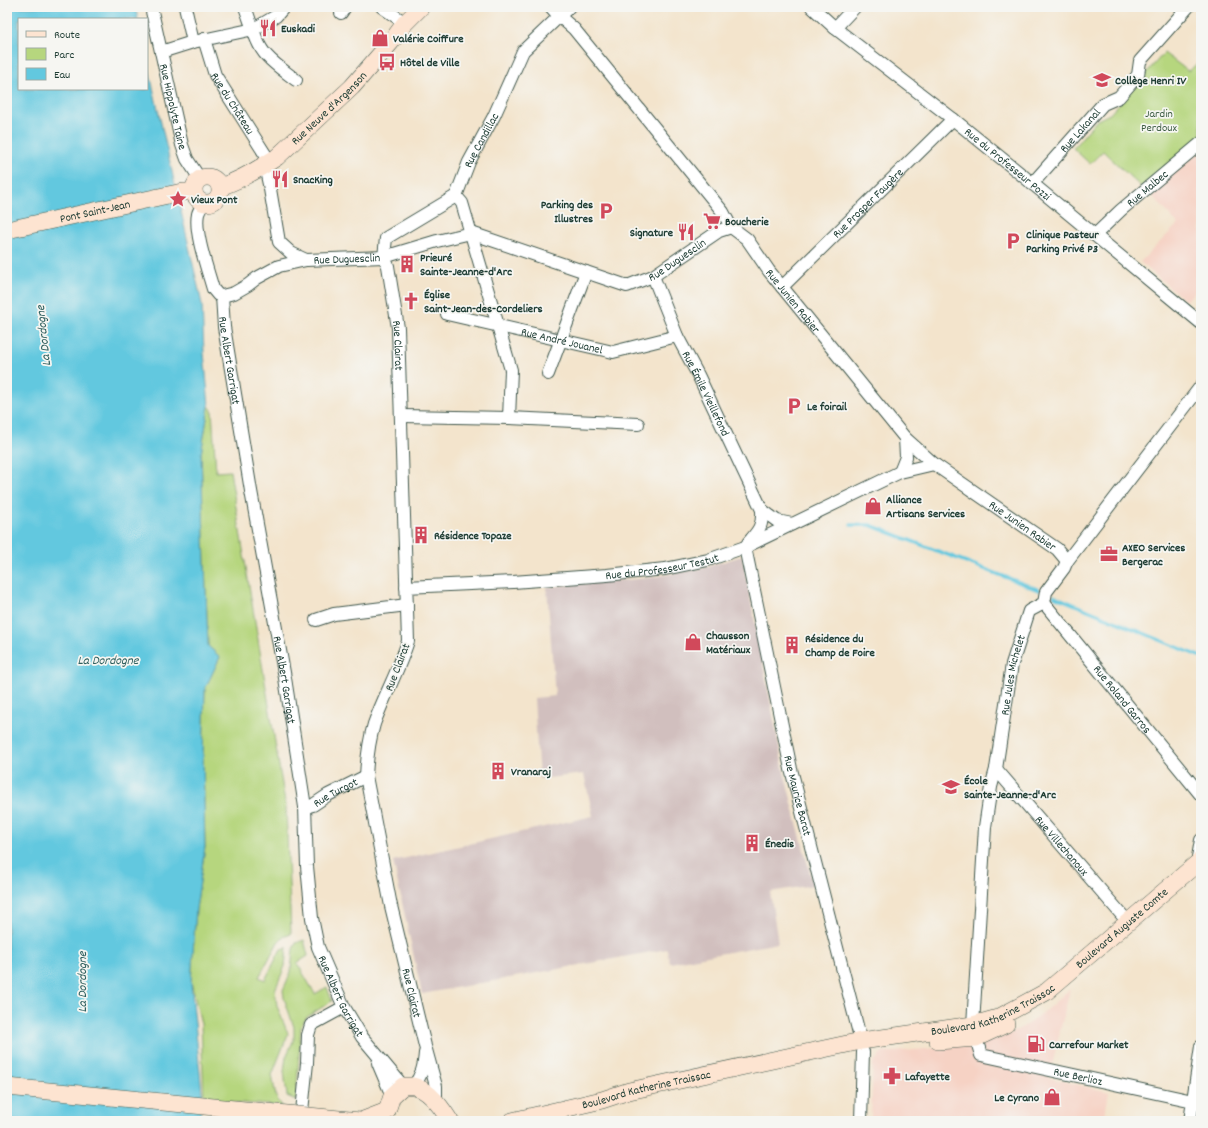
<svg xmlns="http://www.w3.org/2000/svg" width="1208" height="1128" viewBox="0 0 1208 1128" font-family="Dekko,sans-serif">
<style>
.built{fill:#f6d2c4}
.industrial{fill:#d1bfbe}
.green{fill:#b6d67e;stroke:#6a8a59}
.water{fill:#62c8df;stroke:#40828a}
.lines{fill:none;stroke-linecap:round;stroke-linejoin:round}
.stream{stroke:#62c8df;stroke-width:3.5}
.street-casing{stroke:#3f564b;stroke-width:14}
.secondary-casing{stroke:#3f564b;stroke-width:18}
.street{stroke:#fff;stroke-width:12}
.secondary{stroke:#fde4d1;stroke-width:17}
.secondary-bridge-casing{stroke:#3f564b;stroke-width:18;stroke-linecap:butt}
.secondary-bridge{stroke:#fde4d1;stroke-width:17}
.labels{text-anchor:middle;stroke-width:3.5;stroke-linejoin:round;paint-order:stroke}
.poi-label{font-size:12px;font-weight:bold;fill:#1f3d34;stroke:#f6f6f2;text-anchor:start}
.street-label{font-size:12px;fill:#1f3d34;stroke:#f6f6f2}
.park-label{font-size:12px;fill:#3d5c43;stroke:#f6f6f2}
.water-label{font-size:13px;font-style:italic;fill:#30605f;stroke:#f6f6f2}
</style>
<rect width="100%" height="100%" fill="#f6f6f2"/>
<filter id="ink" filterUnits="userSpaceOnUse"><feTurbulence type="fractalNoise" baseFrequency=".025" numOctaves="2"/><feDisplacementMap in="SourceGraphic" scale="8" xChannelSelector="R" yChannelSelector="G"/><feConvolveMatrix kernelMatrix="1 2 1 2 8 2 1 2 1" color-interpolation-filters="sRGB"/></filter>
<filter id="wash" filterUnits="userSpaceOnUse"><feTurbulence type="fractalNoise" baseFrequency=".012" numOctaves="4" result="noise"/><feDisplacementMap in="SourceGraphic" scale="16" xChannelSelector="R" yChannelSelector="G"/><feGaussianBlur stdDeviation="0.9" result="paint"/><feColorMatrix in="noise" values="0 0 0 0 0 0 0 0 0 0 0 0 0 0 0 0 0 1.4 0 .05"/><feComposite in="paint" operator="in"/></filter>
<g filter="url(#wash)">
<rect width="100%" height="100%" fill="#f3e4cc"/>
<path class="built" d="M1201,150V286L1186,301L1140,262L1178,224L1149,192Z
M1070,989L1049,1078L1109,1092L1104,1121H871L873,1063L882,1053L936,1048L994,1040L1005,1036L1023,1027L1038,1017Z"/>
<path class="industrial" d="M742,556L784,772L813,885L770,892L778,943L670,963L667,949L422,994L393,861L593,816L584,774L539,779L534,698L555,696L547,587L648,578L700,569Z"/>
<path class="green" d="M1164,53L1188,71L1201,61V138L1141,187L1103,151L1090,164L1073,148L1097,120L1110,114Z
M209,406L212,410L216,472L230,471L286,808L291,934L283,937L278,942L259,977L265,980L281,949L287,947L285,966L275,990L277,1006L288,1034L272,1075L276,1097L282,1106L204,1100L201,1024L191,982L196,909L205,847L203,756L205,689L220,657L208,646L201,454Z
M304,940L308,956L297,963L315,994L327,987L332,1001L307,1017L301,1026L296,1100L287,1096L284,1071L286,1057L294,1039V1027L284,998L283,990L291,972L293,949L296,943Z"/>
<path class="water" d="M7,7H135L138,19H19V89H147V61L202,304L204,353L209,406L201,454L208,646L220,657L205,689L203,756L205,847L196,909L191,982L202,1093L200,1121H7Z"/>
<g class="lines">
<path class="stream" d="M851,525H870L1039,590
M1054,596L1201,657"/>
</g>
</g>
<g filter="url(#ink)">
<g class="lines">
<g class="street-casing">
<g id="street">
<path id="s1" d="M151,7L182,145L187,159L200,179"/>
<path d="M185,7L193,42"/>
<path d="M245,7C251,22 256,45 267,56C275,65 287,73 296,80"/>
<path d="M382,7L405,23"/>
<path id="s2" d="M551,7L559,16L574,29L723,212L731,227L747,239L769,271L905,438L934,464L1057,549L1067,561"/>
<path id="s3" d="M812,7L835,28L953,119L1022,175L1201,323"/>
<path d="M341,13L345,7"/>
<path d="M835,28L855,7"/>
<path id="s4" d="M204,39L215,75L270,162"/>
<path d="M161,52L193,42L254,29L276,16L284,7"/>
<path d="M265,166L270,189L279,242L291,253L306,260"/>
<path id="s5" d="M1032,184L1103,104L1119,97L1138,75L1140,61L1188,7"/>
<path id="s6" d="M204,203C202,206 199,210 198,214C194,232 208,271 213,289L218,295L222,296L234,293L248,285L257,278L279,266L306,260L384,257L437,241L471,233L627,286L653,276L719,231L731,227"/>
<path id="s7" d="M1095,235L1121,210L1201,143"/>
<path id="s8" d="M384,257L388,266L398,328L408,641C399,670 384,696 374,724C369,741 367,758 366,776L391,906L425,1046L436,1086V1103"/>
<path id="s9" d="M384,257L386,238L456,196L469,162L494,116L523,51L569,7"/>
<path id="s10" d="M653,276L677,336L698,375L762,510C763,527 758,531 748,543"/>
<path id="s11" d="M782,287L953,119"/>
<path id="s12" d="M222,296L224,327L251,491L285,678L305,807L307,866L312,918L318,947L344,1007L362,1037L403,1086"/>
<path id="s13" d="M447,314L613,352L677,336"/>
<path d="M548,374L586,272"/>
<path d="M402,416L509,418L511,370L462,203L456,196"/>
<path d="M509,418L638,424"/>
<path d="M900,472L906,457L905,438"/>
<path d="M762,510L777,521L792,524"/>
<path id="s14" d="M745,547L791,769L861,1041"/>
<path id="s15" d="M406,587L513,582L607,575L665,569L708,560L745,547L900,472L934,464"/>
<path id="s16" d="M1044,603L1201,795"/>
<path d="M316,620L334,614L407,605"/>
<path id="s17" d="M996,769L1128,922"/>
<path id="s18" d="M305,807L313,805L328,795L366,776"/>
<path d="M1201,864L1197,863L1201,840"/>
<path id="s19" d="M973,1025L985,827L991,787L996,769L1012,664L1029,611L1044,603L1046,592L1064,568L1067,561L1201,386"/>
<path id="s20" d="M976,1038L981,1055L1193,1101L1201,1104"/>
<path d="M378,1063L392,1096"/>
<path d="M413,1086C422,1076 424,1066 425,1053"/>
<path d="M301,1121L307,1063L308,1035L311,1025L344,1007"/>
<path d="M861,1121L863,1052"/>
<path d="M1190,1121L1201,1046"/>
</g>
</g>
<g class="secondary-casing">
<g id="secondary">
<circle cx="207" cy="190" r="13"/>
<path id="s21" d="M220,187C241,180 259,169 277,157L352,87L391,42L405,23L421,7"/>
<path id="s22" d="M7,230L168,195L183,192H194"/>
<path d="M938,1041L976,1038L1006,1024"/>
<path d="M387,1111L392,1096L403,1086C406,1086 410,1086 413,1086C429,1089 442,1108 450,1121"/>
<path d="M361,1121L387,1111"/>
<path id="s23" d="M512,1121L602,1100L629,1091L861,1041L973,1025L998,1018L1046,992L1201,860"/>
</g>
</g>
<use href="#street" class="street"/>
<use href="#secondary" class="secondary"/>
<g class="secondary-bridge-casing">
<path id="secondary-bridge" d="M7,1087L360,1121"/>
</g>
<use href="#secondary-bridge" class="secondary-bridge"/>
</g>
</g>
<defs>
<g id="restaurant-bare" transform="scale(1.38)"><path d="M-5-6h1v4h1v-4h1v4h1v-4h1v5L-1.5 .5V6h-2V.5L-5-1ZM5-6V6H3V1.5H1.5Q1.5-4 5-6Z" fill="#d1495b" stroke="#f6f6f2" stroke-width="2.5" paint-order="stroke"/></g>
<g id="shop-bare" transform="scale(1.38)"><path d="M-5-2.5h2.3a2.7 3.5 0 0 1 5.4 0H5L5.5 6h-11ZM-1.5-2.5h3a1.5 2.3 0 0 0-3 0Z" fill="#d1495b" stroke="#f6f6f2" stroke-width="2.5" paint-order="stroke"/></g>
<g id="bus-bare" transform="scale(1.38)"><path d="M-5-6H5V4H4V6H2V4H-2V6H-4V4H-5ZM-3.5-4V0h7V-4ZM-3.5 1.2v1.5H-2V1.2ZM2 1.2v1.5H3.5V1.2Z" fill="#d1495b" stroke="#f6f6f2" stroke-width="2.5" paint-order="stroke"/></g>
<g id="school-bare" transform="scale(1.38)"><path d="M0-5L7-2L0 1L-7-2ZM-4 1L0 2.5L4 1V4Q0 6-4 4Z" fill="#d1495b" stroke="#f6f6f2" stroke-width="2.5" paint-order="stroke"/></g>
<g id="sight-bare" transform="scale(1.38)"><path d="M0-6L1.8-2.2L6-1.7L2.9 1.2L3.7 5.4L0 3.3L-3.7 5.4L-2.9 1.2L-6-1.7L-1.8-2.2Z" fill="#d1495b" stroke="#f6f6f2" stroke-width="2.5" paint-order="stroke"/></g>
<g id="parking-bare" transform="scale(1.38)"><path d="M-3.5-5.5H1a3.5 3.5 0 0 1 0 7H-1V5.5H-3.5ZM-1-3.4V-.6H.8a1.4 1.4 0 0 0 0-2.8Z" fill="#d1495b" stroke="#f6f6f2" stroke-width="2.5" paint-order="stroke"/></g>
<g id="supermarket-bare" transform="scale(1.38)"><path d="M-6-5.5h2.5l.6 2H6L4.5 2H-2.5L-4.4-4H-6ZM-1.5 3.2a1.3 1.3 0 1 0 .1 0ZM3 3.2a1.3 1.3 0 1 0 .1 0Z" fill="#d1495b" stroke="#f6f6f2" stroke-width="2.5" paint-order="stroke"/></g>
<g id="building-bare" transform="scale(1.38)"><path d="M-4-6H4V6H1V3H-1V6H-4ZM-2.5-4.3h1.7v1.8h-1.7ZM.8-4.3h1.7v1.8H.8ZM-2.5-1h1.7V.8h-1.7ZM.8-1h1.7V.8H.8Z" fill="#d1495b" stroke="#f6f6f2" stroke-width="2.5" paint-order="stroke"/></g>
<g id="church-bare" transform="scale(1.38)"><path d="M-1.2-6h2.4v3.5h3.3v2.4h-3.3V6h-2.4V-.1h-3.3v-2.4h3.3Z" fill="#d1495b" stroke="#f6f6f2" stroke-width="2.5" paint-order="stroke"/></g>
<g id="office-bare" transform="scale(1.38)"><path d="M-6-3h4V-5.5h4V-3h4V5H-6ZM-1-4.5V-3h2v-1.5ZM-6 0V1H6V0Z" fill="#d1495b" stroke="#f6f6f2" stroke-width="2.5" paint-order="stroke"/></g>
<g id="fuel-bare" transform="scale(1.38)"><path d="M-5.5-6h7V0h2V4h1.3V-2.5L3-4.5l.8-.8L6-3V5H2.5V1h-1V6h-7ZM-4.2-4.7v3.2H.2V-4.7Z" fill="#d1495b" stroke="#f6f6f2" stroke-width="2.5" paint-order="stroke"/></g>
<g id="pharmacy-bare" transform="scale(1.38)"><path d="M-2-6h4v4h4v4h-4v4h-4v-4h-4v-4h4Z" fill="#d1495b" stroke="#f6f6f2" stroke-width="2.5" paint-order="stroke"/></g>
</defs>
<g fill-rule="evenodd">
<use href="#restaurant-bare" x="268" y="28"/>
<use href="#shop-bare" x="380" y="38"/>
<use href="#bus-bare" x="387" y="62"/>
<use href="#school-bare" x="1102" y="80"/>
<use href="#restaurant-bare" x="280" y="179"/>
<use href="#sight-bare" x="178" y="199"/>
<use href="#parking-bare" x="606" y="211"/>
<use href="#supermarket-bare" x="712" y="221"/>
<use href="#restaurant-bare" x="686" y="232"/>
<use href="#parking-bare" x="1013" y="241"/>
<use href="#building-bare" x="407" y="264"/>
<use href="#church-bare" x="411" y="301"/>
<use href="#parking-bare" x="794" y="406"/>
<use href="#shop-bare" x="873" y="506"/>
<use href="#building-bare" x="421" y="535"/>
<use href="#office-bare" x="1109" y="554"/>
<use href="#shop-bare" x="693" y="642"/>
<use href="#building-bare" x="792" y="645"/>
<use href="#building-bare" x="498" y="771"/>
<use href="#school-bare" x="951" y="787"/>
<use href="#building-bare" x="752" y="843"/>
<use href="#fuel-bare" x="1036" y="1044"/>
<use href="#pharmacy-bare" x="892" y="1076"/>
<use href="#shop-bare" x="1052" y="1097"/>
</g>
<g class="labels">
<g class="poi-label">
<text x="281" y="32">Euskadi</text>
<text x="393" y="42">Valérie Coiffure</text>
<text x="400" y="66">Hôtel de Ville</text>
<text x="1115" y="84">Collège Henri IV</text>
<text x="293" y="183">SnacKing</text>
<text x="191" y="203">Vieux Pont</text>
<text x="593" y="208" text-anchor="end">Parking des<tspan x="593" dy="14">Illustres</tspan></text>
<text x="725" y="225">Boucherie</text>
<text x="673" y="236" text-anchor="end">Signature</text>
<text x="1026" y="238">Clinique Pasteur<tspan x="1026" dy="14">Parking Privé P3</tspan></text>
<text x="420" y="261">Prieuré<tspan x="420" dy="14">Sainte-Jeanne-d'Arc</tspan></text>
<text x="424" y="298">Église<tspan x="424" dy="14">Saint-Jean-des-Cordeliers</tspan></text>
<text x="807" y="410">Le foirail</text>
<text x="886" y="503">Alliance<tspan x="886" dy="14">Artisans Services</tspan></text>
<text x="434" y="539">Résidence Topaze</text>
<text x="1122" y="551">AXEO Services<tspan x="1122" dy="14">Bergerac</tspan></text>
<text x="706" y="639">Chausson<tspan x="706" dy="14">Matériaux</tspan></text>
<text x="805" y="642">Résidence du<tspan x="805" dy="14">Champ de Foire</tspan></text>
<text x="511" y="775">Vranaraj</text>
<text x="964" y="784">École<tspan x="964" dy="14">Sainte-Jeanne-d'Arc</tspan></text>
<text x="765" y="847">Énedis</text>
<text x="1049" y="1048">Carrefour Market</text>
<text x="905" y="1080">Lafayette</text>
<text x="1039" y="1101" text-anchor="end">Le Cyrano</text>
</g>
<g class="street-label">
<text dy="4" stroke="none"><textPath href="#s4" startOffset="71">Rue du Château</textPath></text>
<text dy="4" stroke="none"><textPath href="#s1" startOffset="102">Rue Hippolyte Taine</textPath></text>
<text dy="4" stroke="none"><textPath href="#s21" startOffset="136">Rue Neuve d'Argenson</textPath></text>
<text dy="4" stroke="none"><textPath href="#s5" startOffset="72">Rue Lakanal</textPath></text>
<text dy="4" stroke="none"><textPath href="#s9" startOffset="162">Rue Candillac</textPath></text>
<text dy="4" stroke="none"><textPath href="#s3" startOffset="251">Rue du Professeur Pozzi</textPath></text>
<text dy="4" stroke="none"><textPath href="#s7" startOffset="70">Rue Malbec</textPath></text>
<text dy="4" stroke="none"><textPath href="#s11" startOffset="120">Rue Prosper Faugère</textPath></text>
<text dy="4" stroke="none"><textPath href="#s22" startOffset="90">Pont Saint-Jean</textPath></text>
<text dy="4" stroke="none"><textPath href="#s6" startOffset="235">Rue Duguesclin</textPath></text>
<text dy="4" stroke="none"><textPath href="#s6" startOffset="584">Rue Duguesclin</textPath></text>
<text dy="4" stroke="none"><textPath href="#s2" startOffset="382">Rue Junien Rabier</textPath></text>
<text dy="4" stroke="none"><textPath href="#s13" startOffset="118">Rue André Jouanel</textPath></text>
<text dy="4" stroke="none"><textPath href="#s8" startOffset="90">Rue Clairat</textPath></text>
<text dy="4" stroke="none"><textPath href="#s12" startOffset="65">Rue Albert Garrigat</textPath></text>
<text dy="4" stroke="none"><textPath href="#s10" startOffset="129">Rue Émile Vieillefond</textPath></text>
<text dy="4" stroke="none"><textPath href="#s2" startOffset="706">Rue Junien Rabier</textPath></text>
<text dy="4" stroke="none"><textPath href="#s15" startOffset="257">Rue du Professeur Testut</textPath></text>
<text transform="translate(397 667) rotate(-69)" y="4">Rue Clairat</text>
<text dy="4" stroke="none"><textPath href="#s19" startOffset="353">Rue Jules Michelet</textPath></text>
<text dy="4" stroke="none"><textPath href="#s12" startOffset="389">Rue Albert Garrigat</textPath></text>
<text dy="4" stroke="none"><textPath href="#s16" startOffset="124">Rue Roland Garros</textPath></text>
<text dy="4" stroke="none"><textPath href="#s18" startOffset="34">Rue Turgot</textPath></text>
<text dy="4" stroke="none"><textPath href="#s14" startOffset="254">Rue Maurice Barat</textPath></text>
<text dy="4" stroke="none"><textPath href="#s17" startOffset="101">Rue Villechanoux</textPath></text>
<text dy="4" stroke="none"><textPath href="#s23" startOffset="651">Boulevard Auguste Comte</textPath></text>
<text dy="4" stroke="none"><textPath href="#s8" startOffset="750">Rue Clairat</textPath></text>
<text dy="4" stroke="none"><textPath href="#s12" startOffset="713">Rue Albert Garrigat</textPath></text>
<text dy="4" stroke="none"><textPath href="#s23" startOffset="495">Boulevard Katherine Traissac</textPath></text>
<text dy="4" stroke="none"><textPath href="#s20" startOffset="117">Rue Berlioz</textPath></text>
<text dy="4" stroke="none"><textPath href="#s23" startOffset="138">Boulevard Katherine Traissac</textPath></text>
</g>
<g class="park-label">
<text x="1159" y="117">Jardin<tspan x="1159" dy="14">Perdoux</tspan></text>
</g>
<g class="water-label">
<text transform="translate(42 336) rotate(-96)" y="5">La Dordogne</text>
<text x="108" y="664">La Dordogne</text>
<text transform="translate(81 982) rotate(-90)" y="5">La Dordogne</text>
</g>
</g>
<rect width="1208" height="1128" fill="none" stroke="#f6f6f2" stroke-width="24"/>
<rect x="18" y="18" width="130" height="72" fill="#f6f6f2" stroke="#a0aca6"/>
<rect x="26" y="31" width="20" height="6" fill="#fde4d1" stroke="#a0aca6"/>
<text x="54" y="38" font-size="12" fill="#1f3d34">Route</text>
<rect x="26" y="48" width="20" height="12" fill="#b6d67e" stroke="#a0aca6"/>
<text x="54" y="58" font-size="12" fill="#1f3d34">Parc</text>
<rect x="26" y="68" width="20" height="12" fill="#62c8df" stroke="#a0aca6"/>
<text x="54" y="78" font-size="12" fill="#1f3d34">Eau</text>
</svg>
